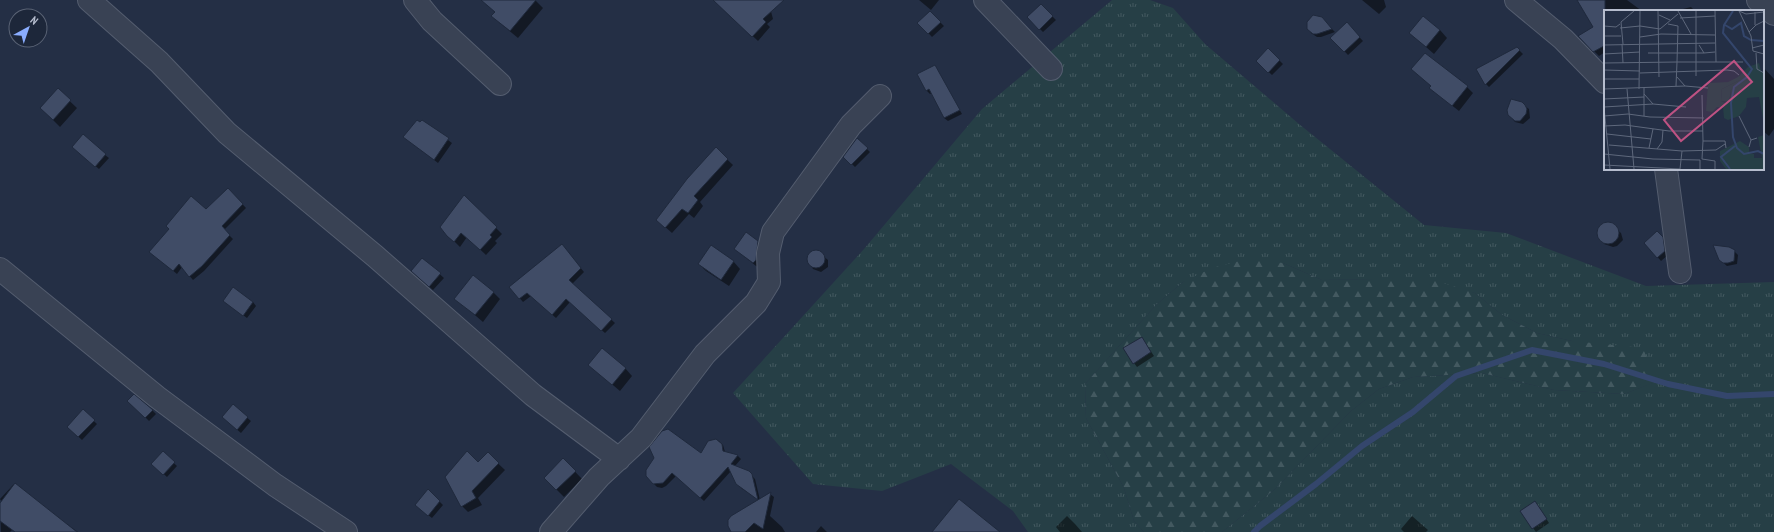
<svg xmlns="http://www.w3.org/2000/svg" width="1774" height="532" viewBox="0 0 1774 532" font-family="'PT Sans Narrow',sans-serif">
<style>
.grass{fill:url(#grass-tufts)}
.forest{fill:url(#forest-firs)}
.shadow{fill:#0007}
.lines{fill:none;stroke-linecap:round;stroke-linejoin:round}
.stream{stroke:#34466c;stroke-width:6}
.building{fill:#404c66;stroke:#1f293c}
.street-casing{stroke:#545d6f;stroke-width:24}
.street{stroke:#394254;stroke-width:22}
.inset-river{fill:none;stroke:#34466c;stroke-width:2}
.inset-road{fill:none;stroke:#5e687c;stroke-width:1}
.view{fill:#be5283;fill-opacity:0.15;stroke:#be5283;stroke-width:2}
.inset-edge{fill:none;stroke:#b6bdce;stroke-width:2}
</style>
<defs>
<pattern id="grass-tufts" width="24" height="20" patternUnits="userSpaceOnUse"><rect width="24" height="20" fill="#263f46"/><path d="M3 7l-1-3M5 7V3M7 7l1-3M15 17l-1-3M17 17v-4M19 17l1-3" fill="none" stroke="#435960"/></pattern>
<pattern id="forest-firs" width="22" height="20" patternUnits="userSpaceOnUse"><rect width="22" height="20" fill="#263f46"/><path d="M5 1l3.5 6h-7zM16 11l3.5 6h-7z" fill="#435960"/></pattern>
</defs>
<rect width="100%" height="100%" fill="#242f45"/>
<path class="grass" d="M1112,0H1150L1173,8L1205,44L1299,124L1424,225L1506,233L1646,286L1774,282V532H1222L1274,490L1351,411L1379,389L1413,377L1482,373L1554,390L1624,394L1655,382L1572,341L1537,333L1502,315L1475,293L1393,279L1322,280L1283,263L1183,282L1156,305L1085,384L1086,418L1124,488L1134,521L1144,532H1028L1013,511L951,464L882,491L813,484L733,393L864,249L982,109Z"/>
<path class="forest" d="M1247,259L1283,263L1322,280L1427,278L1475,293L1502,315L1537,333L1572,341L1643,348L1656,382L1624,394L1554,390L1482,373L1413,377L1379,389L1351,411L1274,490L1222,532H1144L1134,521L1124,488L1086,418L1085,384L1156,305L1183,282L1212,268Z"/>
<path class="shadow" d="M493,0H535L543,8L518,38L500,23Z
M734,0H768L773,19L767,24L770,27L758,41L724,9Z
M919,0H939L931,10Z
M1362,0H1384L1386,7L1379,14Z
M1585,0H1627L1642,11H1605V52L1599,56L1580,37L1594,28Z
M1041,5L1056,20L1043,32L1028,17Z
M1691,7L1695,11H1675Z
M930,12L944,26L932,37L919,23Z
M1318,16L1321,18L1335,32L1321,37H1317L1311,33L1308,22L1310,19Z
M1347,24L1363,41L1348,55L1332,38Z
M1440,30L1447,38L1434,54L1410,33Z
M1517,48L1523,54L1489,87L1486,84Z
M1268,49L1283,64L1272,75L1257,61Z
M935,67L962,114L948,121L944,118L932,93L930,94L926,90Z
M1763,67L1774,79V129L1769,136L1763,131Z
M1432,86L1467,87L1473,93L1459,111L1436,93Z
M58,90L77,108L60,127L41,108Z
M1525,106L1529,109L1530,118L1523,124L1515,122L1512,118Z
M422,121L452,143L438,163L404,137Z
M857,139L870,152L855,167L845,157Z
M716,149L733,165L700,202L703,206L694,218L689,214L672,233L663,225Z
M77,150L105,155L109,158L99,169Z
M228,189L246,208L224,230L233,239L204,271L193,280L182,267L177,274L154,255L170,229L206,210Z
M464,196L502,234L495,241L497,243L486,255L467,237L460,247L454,241Z
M1610,224L1621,233L1623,240L1617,246L1613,247L1604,244L1599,235L1601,227Z
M1657,233L1666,242L1668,255L1661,261L1645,243Z
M757,242L765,249L761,270L735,249Z
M565,249L584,272L572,284L615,323L605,333L570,302L556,318L531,296L523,302L510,287Z
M817,251L828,260V267L821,272L813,269L808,261L810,254Z
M1734,251L1738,255L1737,264L1727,266L1720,260Z
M423,259L444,278L433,290L416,275Z
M733,261L740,269L729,286L706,271L699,264Z
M493,292L500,299L483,322L456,299Z
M253,302L256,306L247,318L228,304Z
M1142,338L1154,356L1137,367L1134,363Z
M589,365L625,368L632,376L620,391Z
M129,401L152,410L156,414L149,421Z
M233,406L251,421L241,433L227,421Z
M83,411L97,424L82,440L68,427Z
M712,440L719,441L723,445L725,452L738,456L741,459L735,466L749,472L752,476L755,479L760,500L770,494L774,497L770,516L782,527L785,532H734L759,500L741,488L731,471L704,501L676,476L666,486L662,488L657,487L653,483L701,455Z
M163,453L177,466L167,477L153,464Z
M488,454L505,470L478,498L482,505L468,512L462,506L478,464Z
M563,459L582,479L564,497L545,478Z
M14,484L62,521L78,532H15L12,530L10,532H1L0,504L2,502L0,499Z
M428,490L443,505L432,518L419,508Z
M1538,506L1549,523L1536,532L1533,528Z
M1067,516L1075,524L1082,532H1060L1056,527Z
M1412,516L1428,530L1426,532H1404L1401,529Z
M821,526L827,532H816Z"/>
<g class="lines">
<path class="stream" d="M1254,532L1260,526L1316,484L1362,446L1413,412L1456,376L1532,350L1604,364L1668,384L1727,396L1774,394"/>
</g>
<path class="building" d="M481,0H536L510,31L491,16L495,12Z
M713,0H784L763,19L766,22L752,37Z
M1577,0H1605V47L1604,46L1593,52L1578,36L1593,27Z
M1041,4L1053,16L1039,30L1027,17Z
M930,11L941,22L928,34L917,23Z
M1313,15L1322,17L1332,29L1317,34H1313L1307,29V22Z
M1423,16L1440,30L1426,47L1409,33Z
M1347,22L1360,37L1344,52L1330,38Z
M1517,47L1520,50L1485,85L1476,69Z
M1268,48L1280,60L1268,73L1256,61Z
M1425,53L1468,86L1452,106L1429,88L1431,86L1411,69Z
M935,65L960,110L944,118L929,89L926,91L917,74Z
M58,88L71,100L53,120L40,108Z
M1511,99L1522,102L1525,105L1527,109L1526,114L1520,121H1515L1508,115L1507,110Z
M417,120L420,122L422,120L449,138L434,160L403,137Z
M83,134L106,154L95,167L72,147Z
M857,138L868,148L851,165L843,157Z
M716,147L728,159L694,196L698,200L688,213L682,209L665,228L656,220L687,179Z
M228,188L243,204L222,226L230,235L202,266L189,277L179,264L173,271L149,252L169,229L166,226L191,196L206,209Z
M464,195L497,227L490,235L492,237L480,250L461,233L454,242L447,236L440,227Z
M1597 233a11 11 0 1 1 22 0a11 11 0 1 1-22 0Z
M1657,231L1663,237L1665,251L1657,258L1644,243Z
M746,232L758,241L756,260L753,263L734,249Z
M562,244L581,268L569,280L612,319L601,331L566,299L552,315L527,293L519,299L509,287Z
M711,245L734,261L721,280L698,264Z
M1713,245L1729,247L1735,250L1734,261L1728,263H1723L1719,260Z
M807 259a9 9 0 1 1 18 0a9 9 0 1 1-18 0Z
M422,258L441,273L429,287L411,271Z
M473,275L494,292L475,315L454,299Z
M233,287L253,302L243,316L223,301Z
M1142,337L1151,352L1133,364L1123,348Z
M602,348L626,368L612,385L588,365Z
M134,394L153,410L145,418L127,401Z
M233,404L248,417L237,430L222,417Z
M83,409L95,420L78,437L67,427Z
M668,429L701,453L708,441L716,439L722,444L723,451L738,455L731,464L749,471L752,474L758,500L736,484L728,467L700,498L672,473L663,483L653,484L646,476V470L654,458L649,447L662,431Z
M163,451L175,462L163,475L151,464Z
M467,451L478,462L488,452L499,463L472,491L476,498L461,507L445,477Z
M563,458L576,471L556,490L544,478Z
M15,483L77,532H15L0,521V503Z
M428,489L440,501L428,516L415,505Z
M771,492L763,529L754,523L745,532H731L728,526V520L731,516Z
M959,499L1000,532H932Z
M1535,501L1547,519L1532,529L1520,511Z"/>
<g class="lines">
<g class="street-casing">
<path id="street" d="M89,0L159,62L227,133L375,256L533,395L619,459
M415,0L432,21L500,84
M985,0L1051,69
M1516,0L1563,39L1605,82
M1758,0L1774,14
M1666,169L1680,272
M0,269L157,397L275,485L346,532
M551,532L599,477L641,438L705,354L756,303L769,282L768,253L773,232L851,125L880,96"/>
</g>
<use href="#street" class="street"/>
</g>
<g transform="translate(1604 10)">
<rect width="160" height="160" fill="#242f45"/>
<path d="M155,53L157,61L160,62V114L155,87L143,88L142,97L135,106L124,110L120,108L119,97H113L108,102L102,101L104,73L124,72L134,67L144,57ZM136,70L127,80L126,91L122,93L117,91L118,79ZM160,125V159H122L116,151V141L136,131L145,137V143L150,144V148H158L154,127Z" fill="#263f46" fill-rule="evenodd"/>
<path d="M136,70L137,72L127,80L125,92L117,91L118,79Z" fill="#263f46"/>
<path class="inset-river" d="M129,1L120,15L119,23L148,59L143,67L130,77L127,93L129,127L133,138L140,144L154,141L160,144M121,15L128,19L137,13L140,26L147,30L160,31M126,159L117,147L131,136"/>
<path class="inset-road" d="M54,1L55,67M74,1L87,24M111,1L112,52M135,1L147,26L149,41L160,44M135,1L142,4L160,2M55,5L66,10M76,8L111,6M64,14L74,16L73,52H139M151,15V2M0,16L12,17L16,14M36,16L56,19L74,4M16,18L36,16M145,22L152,15L160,11M0,26H17M36,27L57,24L111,25M18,34L19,53M19,34L17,12L30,1M0,35L111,33M95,35L100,43L111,42M148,38L160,35M44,43H100M152,43L153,59L160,63M0,44L36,42M0,53L73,52L72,76M0,60L36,61M36,63L123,60L130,61L135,65M92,66V1M73,67L81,76M0,69H35M0,79L81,76L104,78M23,79L30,159M35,79L36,1M40,84L49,94M98,85L99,131M0,89L40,87M0,97L49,94L82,97M0,97L6,159M0,106L24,104L46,107L100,108M40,106V78M135,106L147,130M0,116L21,115L65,121H99M3,124L47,129M145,137L147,130L153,128M45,138L49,119M53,139L58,132L59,120M78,141L112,140L121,134M0,144L49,149L96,150V159M98,149L99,131H121L122,138M98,149L111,151V159M0,155L76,159L78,141L5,135"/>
<path class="view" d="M130,51L148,72L77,131L60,110Z"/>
<rect width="160" height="160" class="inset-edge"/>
</g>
<g transform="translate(28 28) rotate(40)"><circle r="19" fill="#1d273a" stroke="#5a6375"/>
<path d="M0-3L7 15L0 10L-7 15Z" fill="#8aadff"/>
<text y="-6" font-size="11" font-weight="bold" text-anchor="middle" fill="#b6bdce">N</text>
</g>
</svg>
